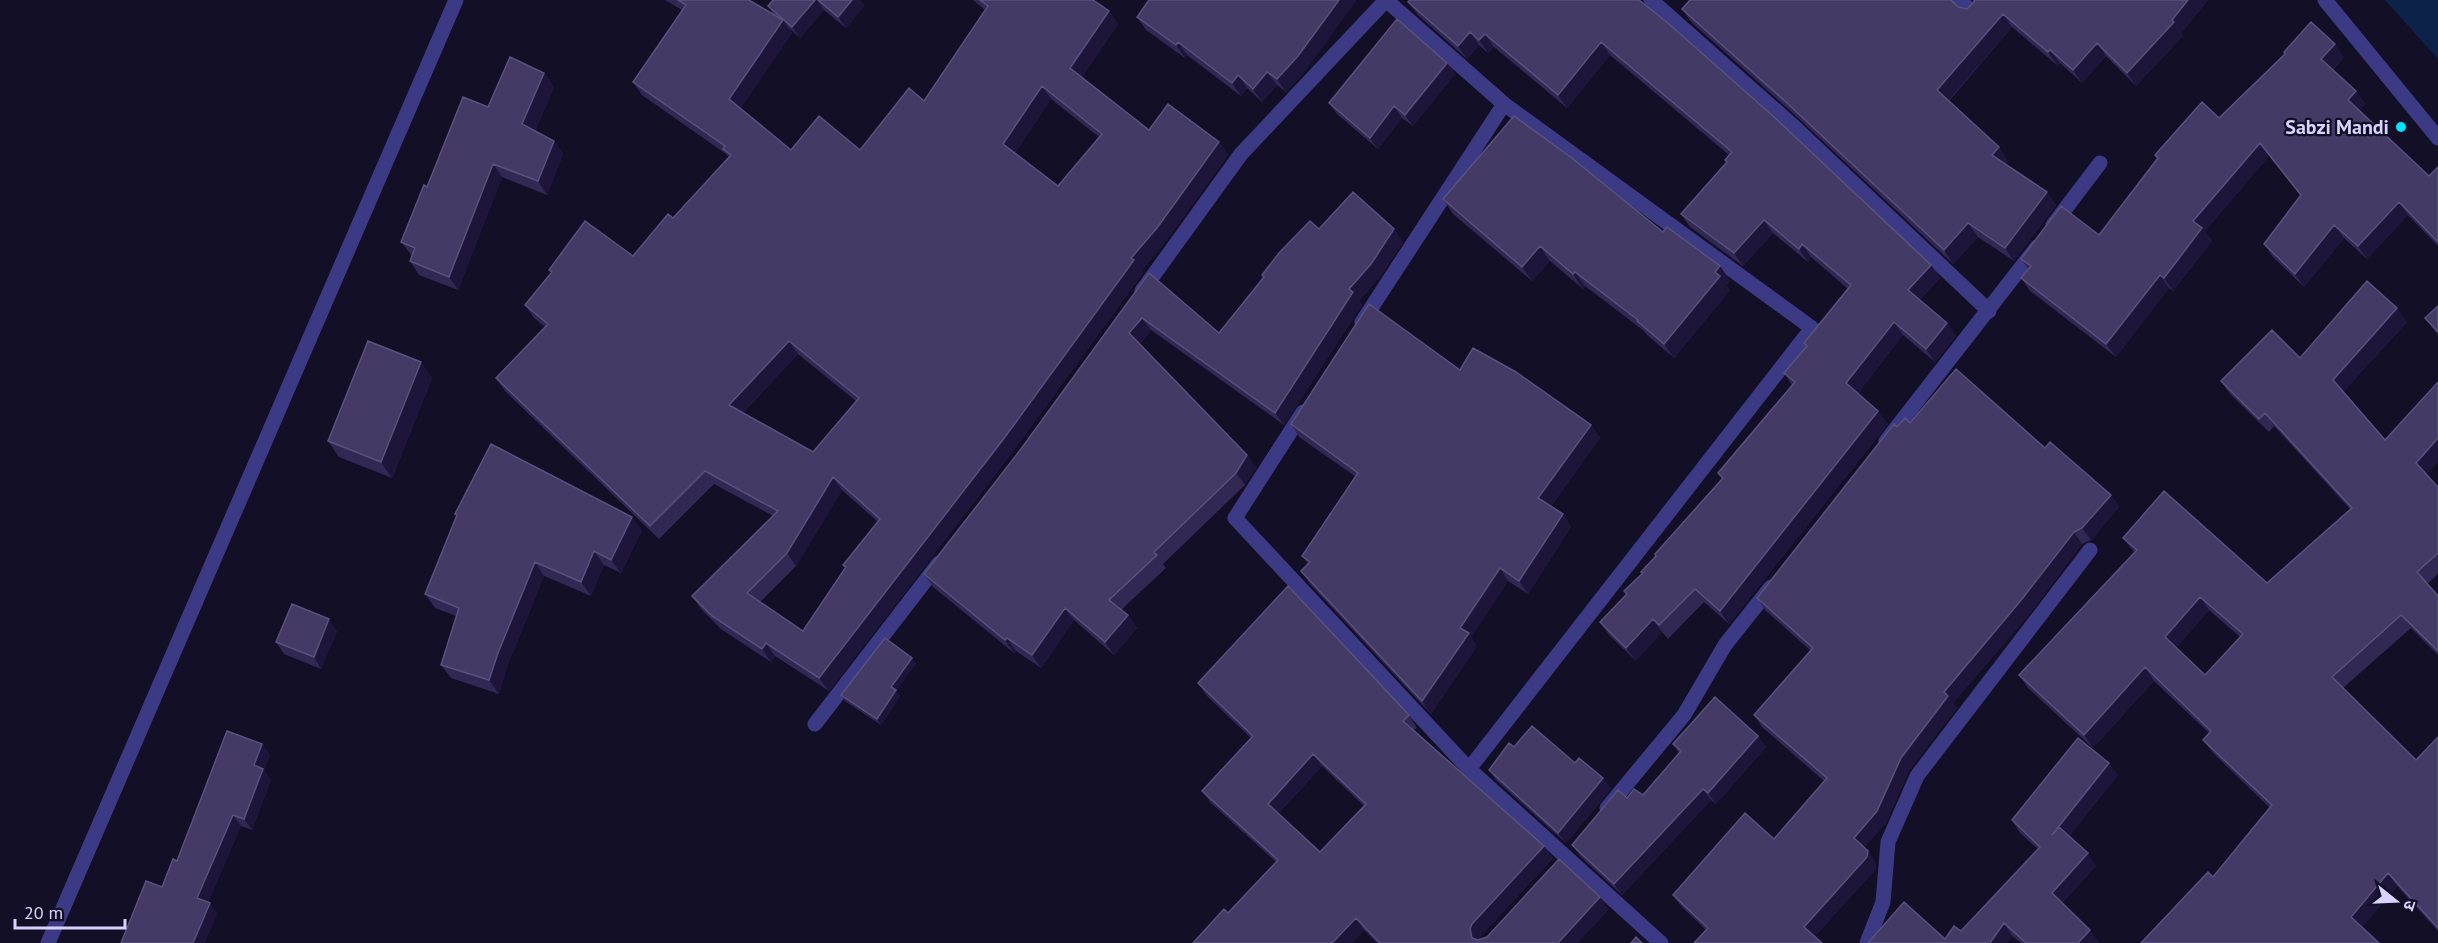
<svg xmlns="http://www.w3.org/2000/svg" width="2438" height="943" viewBox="0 0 2438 943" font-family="'PT Sans','Noto Sans Devanagari',sans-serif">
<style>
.water{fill:#0c2248}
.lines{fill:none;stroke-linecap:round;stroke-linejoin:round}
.minor{stroke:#3d3a85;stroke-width:15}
.wall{fill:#312854;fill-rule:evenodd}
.shaded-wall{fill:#1d163a}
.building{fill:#433a66;stroke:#5a527e;stroke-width:1.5;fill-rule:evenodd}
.poi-dot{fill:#00e5ff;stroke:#130f26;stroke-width:2}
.labels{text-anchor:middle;stroke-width:4.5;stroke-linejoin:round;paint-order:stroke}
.poi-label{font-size:20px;font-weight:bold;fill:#d9d4ff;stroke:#130f26;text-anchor:end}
</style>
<rect width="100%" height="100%" fill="#130f26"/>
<path class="water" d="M2385,0H2438V59Z"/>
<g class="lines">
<path class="minor" d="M1386,0L1504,104
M1651,0L1790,123L1989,311
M1959,0L1974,13
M2325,0L2438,138
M2053,225L2100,163
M1142,291L1241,154L1386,0
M1362,322L1504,104L1812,328L1469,769
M1303,412L1235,518L1469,769L1661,943
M1886,441L2037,247
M815,724L939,563
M1607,808L1684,715L1725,645L1771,587
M48,943L456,0
M1867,943L1883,902L1888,842L1917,776L2090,550"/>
</g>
<path class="wall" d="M665,0H749L774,15L768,6L773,0H860L864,6L846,28L824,10L800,38L788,27L792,33L740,109L791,150H860L924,101L985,10L973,0H1093L1109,11L1118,24L1082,77L1149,130L1219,142L1228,155L1166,241L1141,271L1143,273L1014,450L829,691L775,656L771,662L721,629L701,609L692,596L773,516L714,484L659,539L505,391L496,378L545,327L534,318L525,305L551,273L549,270L633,256L673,218L729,157L726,154L642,95L633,82L682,10ZM1051,99L1099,137L1058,186L1015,153ZM798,354L857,402L813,452L743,413ZM842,490L878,522L843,565L845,568L803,631L760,602L796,566Z
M1639,0L1931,265L1940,278L1920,300L1947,323L1956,336L1935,362L1903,335L1858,393L1888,424L1729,624L1704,602L1668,639L1662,632L1636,661L1609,635L1600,622L1626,594L1624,591L1642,574L1656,556L1722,479L1718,473L1792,385L1784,373L1806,347L1804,343L1848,289L1811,257L1808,262L1773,233L1743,266L1690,227L1681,214L1727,162L1725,160L1729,155L1610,55L1567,108L1494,47L1488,53L1479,45L1467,59L1418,15L1408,2Z
M1974,0H2208L2181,33L2183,36L2136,86L2106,56L2082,83L2060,63L2058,66L2012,27L1949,101L2008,161L2005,164L2047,192L2056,205L2014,261L1978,237L1953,264L1796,116L1691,22L1682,9L1958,7L1967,9L1974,2Z
M1137,17L1307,69L1286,92L1277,85L1262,102L1247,88L1241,96L1187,55L1185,58L1146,30Z
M2344,57L2333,70L2356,91L2365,104L2359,111L2429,176L2438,167V246L2408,215L2367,259L2344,238L2304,287L2273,257L2264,244L2301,196L2269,156L2205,231L2212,241L2173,291L2169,288L2116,357L2030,291L2021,278L2028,269L2021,259L2099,235L2157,158L2155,155L2219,118Z
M1447,63L1455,74L1413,126L1402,118L1378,149L1337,114L1329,103Z
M544,73L554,87L535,131L554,141L563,154L547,195L502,177L458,290L419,275L410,261L412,256L401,242L427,187L488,107Z
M1443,199L1663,232L1720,266L1730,281L1726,285L1730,290L1674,358L1647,335L1644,331L1585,286L1583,289L1550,261L1532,281L1453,214Z
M1319,229L1403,242L1380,277L1359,301L1362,305L1284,425L1151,330L1140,344L1247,455L1256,468L1245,485L1163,564L1166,568L1121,610L1128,615L1137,628L1114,655L1074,620L1041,668L1016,651L1014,653L933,587L924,574L1021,449L1149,273L1219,333L1264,278L1262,275Z
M2438,306V335L2425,318Z
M2397,308L2407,322L2343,392L2385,440L2426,474L2438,487V574L2427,584L2438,596V655L2411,628L2343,688L2416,760L2438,737V931L2397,886L2362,927L2213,877L2270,808L2213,753L2203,740L2209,733L2154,681L2093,748L2028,688L2019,675L2134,552L2123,538L2267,583L2350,509L2274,426L2269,432L2230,394L2221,381L2300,358ZM2209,610L2240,637L2205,675L2176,648Z
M1460,370L1591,425L1600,438L1551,506L1563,514L1571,527L1528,594L1508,581L1471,637L1477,646L1431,714L1310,584L1301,571L1308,564L1302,556L1356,477L1299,437L1291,424Z
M432,378L392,478L339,457L328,441Z
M1910,423L2045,448L2111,495L2119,507L2091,540L2082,544L2031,612L1953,703L1957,708L1909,770L1886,823L1864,847L1868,851L1876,863V869L1815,936L1706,930L1682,907L1673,895L1774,839L1824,781L1762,727L1754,715L1811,651L1765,610L1757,598L1897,427Z
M455,514L642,530L621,573L604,565L591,596L544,576L507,667L499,694L451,678L441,665L456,616L435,608L425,594L457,516Z
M337,631L321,669L284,654L276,642Z
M916,663L896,691L900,696L881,725L845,701L841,695Z
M1198,683L1409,715L1417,728L1414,730L1553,858L1481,936L1479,940L1609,909L1577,943H1377L1364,930L1352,943H1193L1228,913L1276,862L1211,803L1202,791L1251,738L1206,695ZM1322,766L1364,806L1320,852L1278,814Z
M1758,736L1766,747L1716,804L1711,800L1622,895L1580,856L1572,845L1627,798L1643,795L1679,753L1673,744Z
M1514,747L1575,763L1603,778L1611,789L1566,843L1496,780L1489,770Z
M270,755L264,770L271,780L252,830L241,826L208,902L217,914L162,887L177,861Z
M2118,775L2069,836L2096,866L2062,903L2099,942L2098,943H2021L2012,936L2007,943H1868L1945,939L1961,931L2038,849L2020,833L2012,820Z"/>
<path class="shaded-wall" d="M815,0H817L824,10L800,38L792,27Z
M852,0H860L864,6L846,28L838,17Z
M1339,0H1357L1307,69L1286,92L1277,79Z
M2188,0H2208L2181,33L2183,36L2136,86L2127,73Z
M1109,11L1118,24L1079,81L1070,68Z
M2003,14L2012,27L1946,103L1937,90Z
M783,20L792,33L738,112L729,99Z
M1470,32L1479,45L1467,59L1458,46Z
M1485,34L1494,47L1488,53L1479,40Z
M1178,42L1187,55L1185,58L1176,45Z
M1601,42L1610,55L1567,108L1558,95Z
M2097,43L2106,56L2082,83L2073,70Z
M2335,44L2344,57L2330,72L2321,59Z
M2050,50L2060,63L2058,66L2048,52Z
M1447,63L1455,74L1413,126L1405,115Z
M1267,72L1277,85L1262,102L1253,89Z
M544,73L554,87L532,138L522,124Z
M1238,75L1247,88L1241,96L1232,83Z
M1042,86L1051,99L1012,157L1003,144Z
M2356,91L2365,104L2357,113L2348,100Z
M1394,106L1402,118L1378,149L1370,138Z
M554,141L563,154L547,195L538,181Z
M1219,142L1228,155L1166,241L1141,271L1143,273L1014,450L829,691L819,678Z
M2260,143L2269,156L2205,231L2212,241L2173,291L2164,278L2193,221Z
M1999,147L2008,161L2001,168L1992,155Z
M493,164L502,177L458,290L449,277Z
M2047,192L2056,205L2014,261L2005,248Z
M2399,202L2408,215L2367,259L2358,246Z
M1764,220L1773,233L1743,266L1734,253Z
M1968,223L1978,237L1953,264L1944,250Z
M2334,225L2344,238L2304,287L2295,274Z
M1394,229L1403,242L1380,277L1359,301L1362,305L1284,425L1275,413L1349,289Z
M1802,244L1811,257L1808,262L1799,249Z
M1540,246L1550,261L1532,281L1522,267Z
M1931,265L1940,278L1917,303L1908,290Z
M1720,266L1730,281L1726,285L1730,290L1674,358L1664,344L1715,272Z
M1575,272L1585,286L1583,289L1573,274Z
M2160,275L2169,288L2116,357L2106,344Z
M2397,308L2407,322L2342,393L2333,380Z
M1142,318L1151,330L1138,346L1129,333Z
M1894,322L1903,335L1856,396L1846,383Z
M1947,323L1956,336L1935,362L1926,349Z
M789,341L798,354L738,418L729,405Z
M421,362L432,378L392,478L381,462Z
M1878,411L1888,424L1729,624L1720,611Z
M1591,425L1600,438L1547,511L1538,498Z
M2438,438V462L2425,476L2416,463Z
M1247,455L1256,468L1245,485L1236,473Z
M833,477L842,490L796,566L787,553Z
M2111,495L2119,507L2091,540L2082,528Z
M1563,514L1571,527L1528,594L1519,581Z
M632,517L642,530L621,573L611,560Z
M2074,532L2082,544L2031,612L1953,703L1957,708L1909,770L1886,823L1862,850L1854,838L1901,758L1944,692Z
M594,551L604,565L591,596L581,582Z
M535,562L544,576L507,667L499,694L489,680L498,653Z
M1500,568L1508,581L1471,637L1477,646L1431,714L1422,701L1460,628Z
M2200,597L2209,610L2174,650L2165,637Z
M1065,608L1074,620L1041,668L1032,655Z
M1128,615L1137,628L1114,655L1105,642Z
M329,619L337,631L321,669L314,657Z
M1653,619L1662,632L1636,661L1626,648Z
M1007,638L1016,651L1014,653L1005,640Z
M766,643L775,656L771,662L762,649Z
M912,658L916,663L896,691L900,696L881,725L877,719L891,687Z
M2145,667L2154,681L2093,748L2084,735Z
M1758,736L1766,747L1716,804L1708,793Z
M262,744L270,755L264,770L271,780L252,830L244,819L254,765Z
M1313,754L1322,766L1276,816L1268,804Z
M2109,763L2118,775L2060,847L2052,835Z
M1603,778L1611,789L1566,843L1558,833Z
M1703,789L1711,800L1622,895L1614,884Z
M233,815L241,826L205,909L197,898Z
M1544,846L1553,858L1481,936L1478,941L1472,938L1470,929L1472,924Z
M1868,851L1876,863V869L1813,939L1804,927Z
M2088,853L2096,866L2060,905L2052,893Z
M2388,873L2397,886L2360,930L2351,917Z
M1600,897L1609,909L1577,943H1558Z
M210,903L217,914L205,943H193Z
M1356,918L1364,930L1352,943H1332Z
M2004,923L2012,936L2007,943H1990Z
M2090,930L2099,942L2098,943H2078Z"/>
<path class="building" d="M678,0H749L783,20L729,99L791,150L819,116L860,150L909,88L924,101L988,6L980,0H1093L1109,11L1070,68L1149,130L1168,104L1219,142L1157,228L1131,258L1134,260L1005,437L819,678L766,643L762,649L712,616L692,596L778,511L705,471L650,526L496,378L548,324L525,305L552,272L549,270L585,221L633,256L668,214L673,218L731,155L723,149L725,146L633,82L686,5ZM1042,86L1102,134L1058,186L1003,144ZM789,341L859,398L813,452L729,405ZM833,477L880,519L843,565L846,567L803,631L747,593L787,553Z
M773,0H815L792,27L768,6Z
M818,0H852L838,17Z
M1149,0H1339L1298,56L1277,79L1267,72L1253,89L1238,75L1232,83L1178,42L1176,45L1137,17Z
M1410,0H1639L1669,24L1774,117L1931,265L1908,290L1947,323L1926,349L1894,322L1846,383L1878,411L1720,611L1695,589L1659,625L1653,619L1626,648L1600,622L1627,594L1624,591L1643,573L1641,572L1656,556L1655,554L1723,478L1718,473L1795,382L1784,373L1807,346L1804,343L1851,285L1802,244L1799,249L1764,220L1734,253L1681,214L1727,162L1725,160L1732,152L1601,42L1558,95L1485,34L1479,40L1470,32L1458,46L1408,2Z
M1690,0H1951L1958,7L1967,9L1974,2V0H2188L2172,20L2174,22L2127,73L2097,43L2073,70L2050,50L2048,52L2003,14L1937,90L1999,147L1992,155L2047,192L2005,248L1968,223L1944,250L1787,103L1682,9Z
M1397,19L1447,63L1405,115L1394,106L1370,138L1329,103Z
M2311,22L2335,44L2321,59L2356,91L2348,100L2429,176L2438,167V242L2399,202L2358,246L2334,225L2295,274L2264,244L2301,195L2260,143L2193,221L2202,228L2164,278L2160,275L2106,344L2021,278L2031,266L2021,259L2061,206L2099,235L2158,158L2155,155L2202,102L2219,118L2285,54L2284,52Z
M510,57L544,73L522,124L554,141L538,181L493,164L449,277L410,261L415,248L401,242L424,185L427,187L463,97L488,107Z
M1514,116L1573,159L1663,232L1667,227L1720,266L1715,272L1720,276L1664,344L1637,321L1638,320L1575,272L1573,274L1540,246L1522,267L1443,199Z
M1353,192L1394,229L1371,264L1349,289L1353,292L1275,413L1142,318L1129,333L1247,455L1236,473L1154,552L1157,555L1109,600L1128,615L1105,642L1065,608L1032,655L1007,638L1005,640L924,574L1021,449L1149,273L1219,333L1264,277L1262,275L1279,253L1310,221L1319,229Z
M2367,281L2397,308L2333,380L2385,440L2438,382V438L2416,463L2438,487V553L2417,572L2438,596V651L2401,615L2332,677L2416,760L2438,737V928L2388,873L2351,917L2379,943H2141L2208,872L2213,877L2272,805L2203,740L2211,731L2145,667L2084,735L2019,675L2137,550L2123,538L2164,491L2267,583L2352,508L2265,413L2259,419L2221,381L2272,330L2300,358ZM2200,597L2243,634L2205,675L2165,637Z
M1369,304L1460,370L1473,348L1516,372L1591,425L1538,498L1563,514L1519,581L1500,568L1460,628L1469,633L1422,701L1301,571L1310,562L1302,556L1358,473L1291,424Z
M2438,306V332L2425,318Z
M368,341L421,362L381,462L328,441Z
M1956,369L2045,448L2050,442L2111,495L2082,528L2074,532L2022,599L1944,692L1948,696L1901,758L1877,811L1854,838L1868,851L1867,857L1804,927L1822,943H1694L1708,928L1673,895L1745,813L1774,839L1827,778L1754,715L1813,648L1757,598L1894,424L1897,427L1905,418L1910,423Z
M491,444L632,517L611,560L594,551L581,582L535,562L498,653L489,680L441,665L459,608L425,594L457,515L455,514Z
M1288,586L1409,715L1403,721L1544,846L1472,924L1470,929L1472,938L1478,940L1487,937L1559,859L1600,897L1558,943H1380L1356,918L1332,943H1193L1224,909L1228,913L1278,860L1202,791L1253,736L1198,683ZM1313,754L1366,804L1320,852L1268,804Z
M292,604L329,619L314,657L276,642Z
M885,638L912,658L891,687L896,690L877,719L841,695Z
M1715,697L1758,736L1708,793L1703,789L1614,884L1572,845L1618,790L1627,798L1634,789L1643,795L1681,751L1673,744Z
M1532,726L1575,763L1579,758L1603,778L1558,833L1489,770L1509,743L1514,747Z
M227,731L262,744L254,765L263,769L244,819L233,815L197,898L210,903L193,943H121L146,881L162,887L173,859L177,861Z
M2078,738L2109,763L2052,835L2059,827L2088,853L2052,893L2090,930L2078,943H2026L2004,923L1990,943H1868L1904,902L1945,939L1954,926L1961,931L2040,847L2012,820Z
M1636,937L1642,943H1631Z"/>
<circle class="poi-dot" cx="2401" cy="127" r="6"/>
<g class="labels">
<g class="poi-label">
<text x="2389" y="134">Sabzi Mandi</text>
</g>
</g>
<g transform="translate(2396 901) rotate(108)" stroke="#130f26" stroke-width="4.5" paint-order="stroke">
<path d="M0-4.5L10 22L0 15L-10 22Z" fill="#d9d4ff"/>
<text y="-9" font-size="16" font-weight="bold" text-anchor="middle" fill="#d9d4ff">उ</text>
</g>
<path d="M15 919v9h110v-9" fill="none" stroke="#d9d4ff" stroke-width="3"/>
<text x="24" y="919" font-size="18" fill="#d9d4ff" stroke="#130f26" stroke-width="4.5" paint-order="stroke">20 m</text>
</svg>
